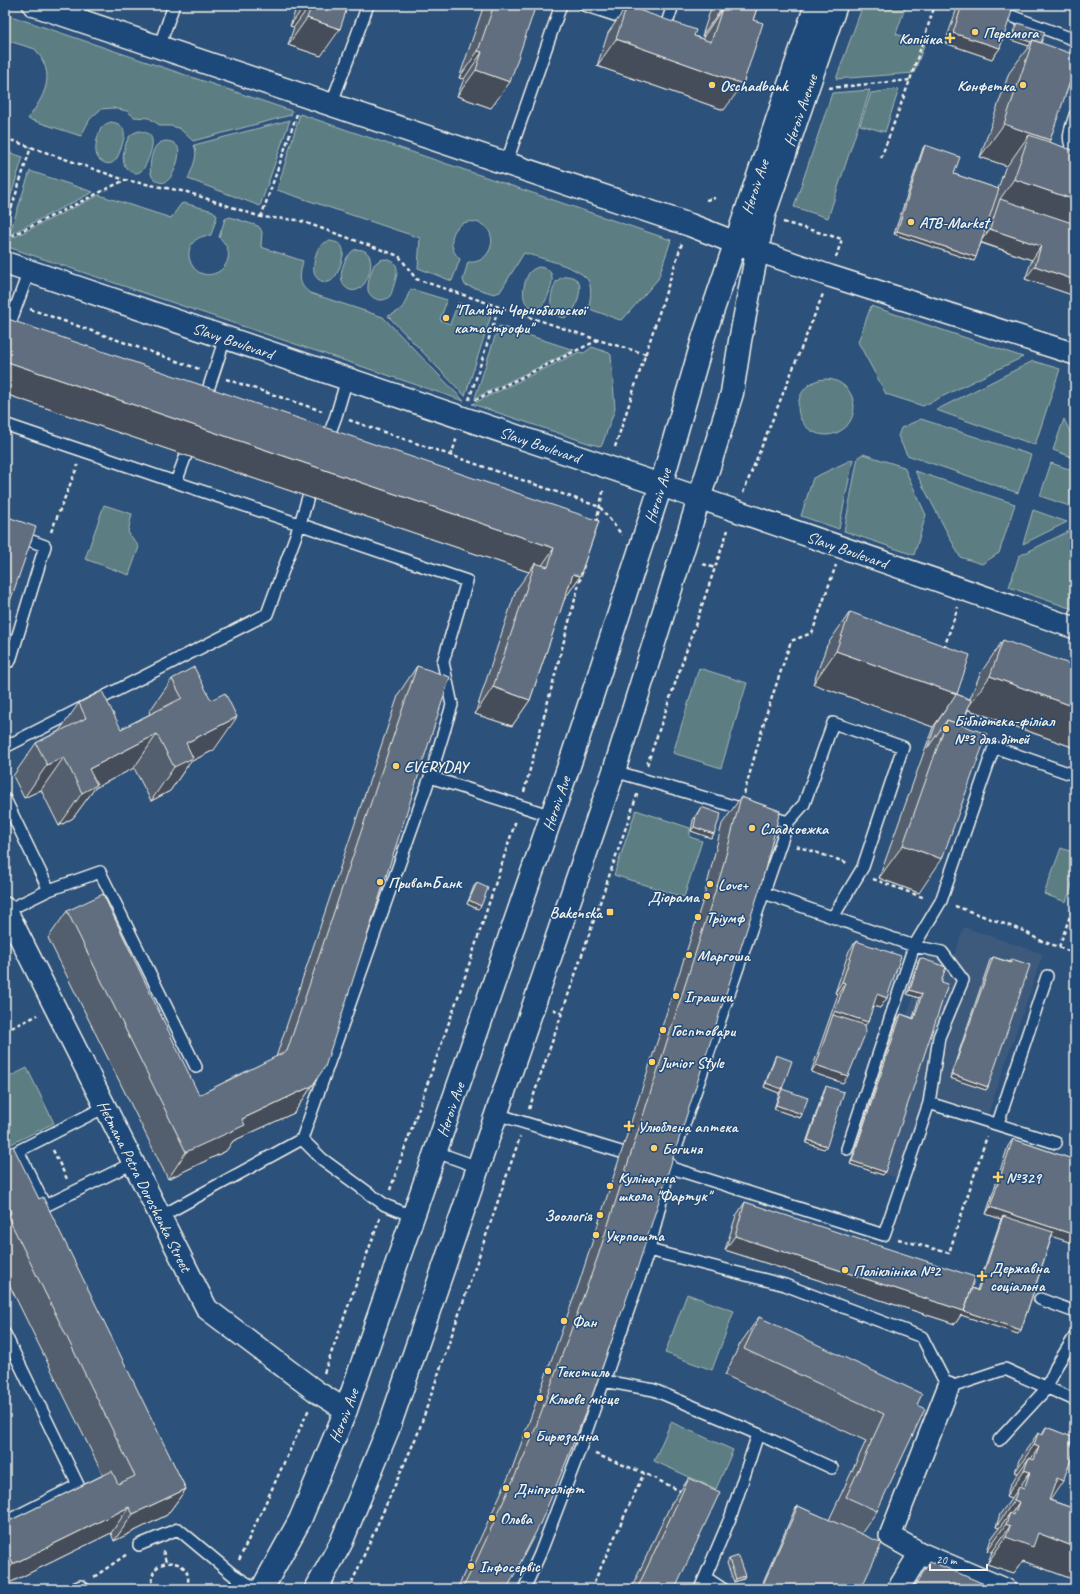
<svg xmlns="http://www.w3.org/2000/svg" width="1080" height="1594" viewBox="0 0 1080 1594" font-family="Caveat,sans-serif">
<style>
.built{fill:#3c5a7c}
.green{fill:#5b7e83;stroke:#a8b8b6}
.lines{fill:none;stroke-linecap:round;stroke-linejoin:round}
.service-casing{stroke:#f4f1e8;stroke-width:14}
.minor-casing{stroke:#f4f1e8;stroke-width:24}
.secondary-casing{stroke:#f4f1e8;stroke-width:25}
.path{stroke:#f4f1e8;stroke-width:2.5;stroke-dasharray:4 3;stroke-linecap:butt}
.service{stroke:#1f4a7a;stroke-width:11}
.minor{stroke:#1f4a7a;stroke-width:21}
.secondary{stroke:#1f4a7a;stroke-width:22}
.wall{fill:#535f6e;stroke:#f4f1e8}
.shaded-wall{fill:#444d5a;stroke:#f4f1e8}
.building{fill:#616e80;stroke:#f4f1e8}
.poi-dot{fill:#ffd166;stroke:#1f4a7a;stroke-width:1.5}
.labels{text-anchor:middle;stroke-width:3;stroke-linejoin:round;paint-order:stroke}
.poi-label{font-size:16px;font-weight:bold;fill:#f4f1e8;stroke:#1f4a7a;text-anchor:start}
.street-label{font-size:16px;fill:#f4f1e8;stroke:#1f4a7a}
</style>
<rect width="100%" height="100%" fill="#2c517b"/>
<filter id="ink" filterUnits="userSpaceOnUse"><feTurbulence type="fractalNoise" baseFrequency=".025" numOctaves="2"/><feDisplacementMap in="SourceGraphic" scale="8" xChannelSelector="R" yChannelSelector="G"/><feConvolveMatrix kernelMatrix="1 2 1 2 8 2 1 2 1" color-interpolation-filters="sRGB"/></filter>
<g filter="url(#ink)">
<path class="built" d="M964,927L1043,954L988,1114L928,1094L899,1179L856,1164L929,951L953,959Z"/>
<path class="green" d="M863,5H906L896,34L925,43L914,73L836,79Z
M5,14L292,111L291,115L193,141L179,128L171,126H161L149,118L134,117L127,111L113,108L101,109L90,119L81,136L28,119C45,94 57,76 35,49L5,40Z
M899,89L885,132L860,125L871,93Z
M870,90L828,218L794,207L832,93Z
M300,114L671,240L658,279L624,318L620,320L592,310L589,307C590,299 592,290 589,282C582,267 539,258 524,253L500,292L494,294L465,285L463,280L468,262C491,265 502,232 479,223C456,215 442,243 460,259L452,281L418,268L420,238L277,190Z
M290,120L260,206L188,179C192,168 199,156 194,145Z
M111,122C126,124 126,133 122,145C119,155 114,171 100,160C92,155 97,132 103,126C105,124 108,123 111,122Z
M139,131C154,132 154,142 150,154C147,163 141,181 127,169C120,163 124,145 129,137C131,134 135,132 139,131Z
M166,141C181,142 180,152 177,163C174,173 167,190 154,179C147,173 151,151 157,145C160,142 162,142 166,141Z
M5,151L23,157L5,214Z
M30,171L93,192L9,235Z
M99,195L171,218L181,204L184,203L213,211L217,216L211,235C174,237 189,284 216,273C222,270 226,266 228,259C230,250 225,243 219,237L225,219L230,217L258,226L260,228L262,232L261,247L303,261C300,275 297,284 310,293L383,317L464,401L8,247L6,241Z
M330,241C345,243 345,251 341,263C338,273 332,289 318,279C310,273 315,254 319,247C322,243 326,242 330,241Z
M354,250C384,244 368,297 350,290C334,284 343,257 354,250Z
M384,259C401,261 398,272 394,285C393,288 392,293 390,296C383,304 370,299 368,290C367,284 371,271 374,265C376,262 380,260 384,259Z
M539,267C556,269 553,281 549,293C546,302 539,314 528,305C520,299 524,281 529,273C531,270 535,268 539,267Z
M567,276C582,278 581,287 578,299C575,309 569,325 555,314C547,308 552,290 556,282C559,278 563,277 567,276Z
M411,289L447,300L440,320L450,324L458,303L491,316L465,396L388,316C407,309 403,303 411,289Z
M871,306L1023,357L923,406L886,394L858,342Z
M500,326L574,350L475,398L498,327Z
M592,347L609,353L611,355L615,409L602,445L599,446L588,443L472,404L579,352L584,353Z
M1033,361L1060,369L1035,445L936,410Z
M798 407a28 28 0 1 1 56 0a28 28 0 1 1-56 0Z
M921,419L1031,455L1018,493L907,455L898,436L901,428Z
M1064,419L1075,443V458L1053,450Z
M863,454L904,467L926,515L914,555L844,531L858,457Z
M853,459L839,529L801,516L813,478Z
M1051,463L1075,471V508L1040,496Z
M915,471L1015,504L999,553L982,564L960,557Z
M104,505L132,514L128,532L139,547L129,575L85,559Z
M1033,510L1067,522L1023,544Z
M1075,528V610L1009,587L1019,556Z
M699,668L747,683L721,768L673,753Z
M636,810L690,828V837L702,841L684,897L614,875Z
M1061,848L1075,853V877L1066,902L1044,894Z
M27,1068L54,1123L5,1147V1079Z
M687,1294L734,1311L712,1370L665,1353Z
M671,1422L733,1450L716,1489L654,1461Z"/>
<g class="lines">
<g class="service-casing">
<path id="service" d="M584,5L633,21
M982,5L1075,40
M663,31L664,32L673,5
M159,47L174,5
M331,105L368,5
M1075,115C1072,126 1064,141 1075,150
M506,164L561,5
M5,337L29,271
M204,402L225,338
M7,425L467,581L443,662L452,705L430,777L302,1139L167,1213L161,1218
M326,443L336,416L347,379
M176,482L186,455
M5,531L45,546L10,661
M5,747L267,614L300,524L308,497
M614,771L788,822
M430,777L552,816
M5,799L49,890
M764,893L914,946L942,952L963,980L939,1037L929,1103
M6,911L49,890L100,872L196,1067
M105,1107L18,1151L45,1206L133,1163
M496,1114L621,1152
M998,1123L1047,976
M302,1139L322,1159L385,1205L412,1216
M677,1145L788,822L804,804L833,723L903,747L863,867L833,917
M847,1149L914,946L941,901L994,747L1074,775
M436,1152L478,1167
M662,1165L884,1235L929,1103L1056,1143
M649,1250L785,1285L922,1337L948,1388L1005,1369L1075,1400
M1040,1299L1075,1312
M5,1334L78,1485L5,1522
M604,1381L654,1390L758,1434L731,1516L700,1589
M758,1434L832,1468
M999,1440L1047,1388L1056,1367L1075,1336
M139,1545L178,1529L232,1574L256,1589
M705,1577L723,1589
M74,1589L81,1586L84,1589
M524,1589L540,1554L580,1449L604,1381L649,1250L670,1164"/>
</g>
<g class="minor-casing">
<g id="minor">
<path d="M758,251L830,276L1075,354"/>
<path id="s1" d="M699,498L1075,628"/>
<path id="s2" d="M5,908L207,1309L317,1392L346,1410"/>
<path d="M948,1388L890,1536L920,1553L1005,1589"/>
<path d="M898,1589L920,1553"/>
</g>
</g>
<g class="secondary-casing">
<g id="secondary">
<path d="M34,5L690,225L749,248"/>
<path id="s3" d="M5,263L699,498"/>
<path id="s4" d="M262,1589L300,1520L346,1410L573,754L661,485L704,336L816,5"/>
<path id="s5" d="M316,1589L341,1543L389,1427L614,771L732,393L740,341L764,215L836,5"/>
</g>
</g>
<path class="path" d="M829,88L910,80
M5,138L125,180L187,192L261,217L298,220L399,256L416,279L598,340L646,354
M881,158L910,80L935,5
M706,200L715,198
M261,217L297,114
M783,222L842,239L836,257
M5,228L31,147
M5,239L125,180
M30,309L199,369
M226,379L322,411
M469,400L499,307
M475,400L598,340
M349,420L600,507L622,535
M615,447L682,243
M451,456L457,437
M743,493L823,294
M596,522L604,488
M51,532L78,465
M703,564L715,568
M944,648L958,607
M647,765L728,530
M524,792L584,565
M744,794L767,712L791,641L812,633L836,565
M796,846L848,863
M873,879L925,898
M955,906L1024,931L1039,940L1059,947L1075,902
M1059,947L1075,954
M553,1009L561,1013
M5,1031L38,1015
M529,1109L638,792
M53,1150L67,1179
M390,1190L466,974L516,820
M898,1239L949,1253L987,1136
M324,1373L380,1218
M595,1454L644,1473L682,1492
M163,1551L166,1562
M239,1560L309,1409
M94,1577L127,1554
M154,1589C141,1554 200,1554 186,1589
M349,1589L418,1433L520,1137
M591,1589L644,1473"/>
<use href="#service" class="service"/>
<use href="#minor" class="minor"/>
<use href="#secondary" class="secondary"/>
</g>
<path class="wall" d="M297,5H348L321,56L288,45L294,27L290,26Z
M484,5H536L491,108L457,96L464,79L459,78Z
M712,5H758L724,110L597,66L608,33L627,6L694,36L703,39L704,36H702Z
M958,5H996L1000,48L992,59L945,43Z
M1018,23L1041,43L1050,140L1048,142L1075,151V296L1025,279L1032,260L981,243L974,261L894,234L923,148L925,145L954,174L998,189L1005,168L1007,166L980,157L1009,73L1029,46L1011,40L1015,26Z
M5,394L599,521L580,576L564,600L530,700L512,726L475,714L516,590L529,572Z
M850,612L956,694L970,699L980,674L1003,640L1075,748L968,710L962,725L919,893L879,878L933,727L813,684L827,645Z
M417,666L312,1086L294,1113L233,1141L226,1151L168,1179L48,938L67,911L199,1095L276,1057L399,693Z
M172,679L214,750L190,762L170,791L151,801L134,768L95,788L73,818L59,826L41,790L24,798L13,776L36,743L59,731L79,703L121,729L150,714L149,712Z
M741,797L780,811L507,1589H457L512,1469L579,1283L704,897L722,824Z
M701,807L714,834L711,838L691,831L693,820Z
M477,883L481,906L478,909L467,904L474,886Z
M856,941L887,998L880,1008L873,1006L868,1022L865,1025L843,1083L811,1072L838,994L835,993L849,951Z
M993,957L1010,962L1012,959L988,1087L986,1090L950,1078L990,960Z
M920,958L941,982L883,1175L850,1164L898,1018L901,1014L913,1018L919,998L907,994L918,962Z
M776,1055L782,1089L802,1114L800,1118L774,1109L779,1093L764,1087L774,1059Z
M826,1086L827,1146L824,1149L806,1143L824,1090Z
M1013,1139L1075,1160V1239L1072,1243L1052,1236L1021,1330L1018,1334L961,1315L955,1324L725,1250L736,1216L745,1202L977,1290L1001,1219L986,1214L1008,1146Z
M5,1150L39,1199L186,1489L167,1515L114,1541L111,1533L5,1585V1523L103,1475L5,1276Z
M759,1317L917,1405L877,1511L861,1534V1589H760L795,1509L798,1506L829,1520L866,1441L725,1375L740,1344Z
M1075,1426V1444L1071,1442L1050,1500L1075,1509V1580L1023,1561L1014,1573L987,1564L992,1552L987,1551L991,1539L999,1528L996,1527L1000,1514L1011,1499L1006,1497L1010,1485L1018,1473L1015,1472L1019,1460L1038,1433L1041,1435L1046,1427L1071,1437Z
M689,1478L675,1589H631L671,1504Z
M729,1559L743,1579L734,1582L727,1563Z"/>
<path class="shaded-wall" d="M305,5H310L294,27L290,26Z
M721,9H722L704,36H702Z
M307,18L340,29L321,56L288,45Z
M953,33L1000,48L992,59L945,43Z
M1013,36L1031,42L1029,46L1011,40Z
M616,39L743,84L724,110L597,66Z
M478,51L482,52L464,79L459,78Z
M476,70L510,82L491,108L457,96Z
M1004,124L1050,140L1026,173L1029,135L1007,166L980,157Z
M1014,179L1075,200V241L1000,199Z
M990,229L1041,246L1032,260L980,242Z
M897,231L976,257L974,261L894,234Z
M1035,266L1075,280V296L1025,279Z
M5,361L554,548L536,574L535,563L529,572L5,394Z
M573,574L580,576L562,603Z
M836,651L957,694L933,727L813,684Z
M990,676L1075,707V748L967,709Z
M493,687L530,700L512,726L475,714Z
M237,717L214,750L190,762L170,791L151,801L174,767L186,743Z
M157,734L134,768L95,788L73,818L59,826L82,793L89,769Z
M64,757L41,790L24,798L47,765Z
M694,827L714,834L711,838L691,831Z
M903,845L942,859L919,893L879,878Z
M469,900L481,906L478,909L467,904Z
M842,982L845,983L838,994L835,993Z
M910,990L922,994L919,998L907,994Z
M877,994L887,998L880,1008L870,1005Z
M835,1011L868,1022L860,1032L833,1015Z
M816,1065L848,1076L843,1083L811,1072Z
M952,1074L988,1087L986,1090L950,1078Z
M766,1083L782,1089L779,1093L764,1087Z
M312,1086L294,1113L233,1141L226,1151L168,1179L186,1152L242,1119Z
M776,1105L802,1114L800,1118L774,1109Z
M808,1140L827,1146L824,1149L806,1143Z
M852,1161L885,1172L883,1175L850,1164Z
M990,1207L1075,1235V1239L1072,1243L1002,1220L1003,1216L1001,1219L986,1214Z
M735,1236L964,1311L1021,1330L1018,1334L961,1315L955,1324L725,1250Z
M1072,1438L1075,1439V1444L1069,1442Z
M1034,1445L1039,1447L1026,1466L1029,1458L1018,1473L1015,1472Z
M1024,1470L1030,1472L1011,1499L1006,1497Z
M1057,1478L1063,1481L1045,1508Z
M186,1489L167,1515L114,1541L133,1514Z
M1014,1500L1019,1502L1008,1518L1010,1513L999,1528L996,1527Z
M129,1507L111,1533L5,1585V1575L13,1564Z
M1006,1524L1010,1526L992,1552L987,1551Z
M1038,1533L1075,1547V1580L1023,1561L1014,1573L987,1564L1006,1537Z
M745,1576L743,1579L734,1582L736,1579Z"/>
<path class="building" d="M312,5H348L340,29L307,18Z
M494,5H536L510,82L476,70L482,52L478,51Z
M722,5H758L753,20L763,23L743,84L616,39L627,6L696,30L694,36L711,42L722,9H721Z
M962,5H996L1012,11L1000,48L953,33Z
M1018,23L1045,32L1041,43L1033,40L1031,42L1013,36Z
M1033,40L1075,55V67L1050,140L1004,124Z
M1029,135L1075,151V200L1014,179Z
M925,145L960,157L954,174L999,189L976,257L897,231Z
M1000,199L1075,224V280L1035,266L1041,246L990,229Z
M5,318L599,521L580,576L573,574L530,700L493,687L535,563L548,567L554,548L5,361Z
M5,516L36,527L5,616Z
M850,612L970,655L957,694L836,651Z
M1003,640L1075,666V707L990,676Z
M417,666L450,677L325,1067L312,1086L242,1119L245,1125L186,1152L67,911L103,894L199,1095L287,1051Z
M194,667L211,700L225,693L237,717L186,743L193,758L174,767L157,734L89,769L97,785L82,793L64,757L47,765L36,743L86,718L79,703L102,691L121,729L182,698L172,679Z
M956,694L971,700L962,725L947,720L927,749L936,724Z
M947,720L987,734L942,859L903,845Z
M741,797L780,811L761,885L637,1269L592,1396L566,1462L540,1524L507,1589H462L474,1566L530,1443L598,1256L722,870Z
M701,807L721,814L714,834L694,827L696,816Z
M477,883L488,888L481,906L469,900Z
M856,941L901,956L887,998L877,994L868,1022L835,1011L845,983L842,982Z
M993,957L1011,963L1012,959L1030,965L988,1087L952,1074Z
M920,958L946,967L941,982L948,984L885,1172L852,1161L901,1014L914,1019L922,994L910,990Z
M833,1015L865,1025L866,1032L848,1076L816,1065Z
M776,1055L792,1061L782,1089L808,1098L802,1114L776,1105L782,1089L766,1083Z
M826,1086L844,1092L827,1146L808,1140Z
M1013,1139L1075,1160V1235L990,1207Z
M13,1146L39,1199L43,1197L186,1489L133,1514L129,1507L13,1564L5,1547V1523L112,1471L118,1484L135,1476L7,1215L11,1213L5,1200V1150Z
M745,1202L975,1277L964,1311L735,1236Z
M1003,1216L1053,1232L1021,1330L964,1311L972,1288L978,1291Z
M759,1317L922,1394L917,1405L925,1409L877,1511L846,1497L884,1414L744,1349Z
M1046,1427L1072,1437L1070,1445L1075,1446V1449L1063,1481L1057,1478L1049,1500L1075,1509V1547L1038,1533L1033,1547L1006,1537L1010,1526L1006,1524L1010,1513L1014,1515L1019,1502L1014,1500L1019,1487L1024,1489L1030,1472L1024,1470L1029,1458L1034,1460L1039,1447L1034,1445L1038,1433L1043,1435Z
M1075,1429V1439L1072,1438Z
M689,1478L720,1492L675,1589H637Z
M798,1506L882,1543L861,1589H761Z
M738,1556L745,1576L736,1579L729,1559Z
M930,1561L996,1589H913Z"/>
</g>
<g class="poi-dot">
<circle cx="975" cy="32" r="4"/>
<path d="M948 32h4v4h4v4h-4v4h-4v-4h-4v-4h4z"/>
<circle cx="712" cy="85" r="4"/>
<circle cx="1023" cy="85" r="4"/>
<circle cx="911" cy="222" r="4"/>
<circle cx="446" cy="318" r="4"/>
<circle cx="946" cy="729" r="4"/>
<circle cx="396" cy="766" r="4"/>
<circle cx="752" cy="828" r="4"/>
<circle cx="380" cy="882" r="4"/>
<circle cx="710" cy="884" r="4"/>
<circle cx="707" cy="896" r="4"/>
<rect x="606" y="908" width="8" height="8" rx="2"/>
<circle cx="698" cy="917" r="4"/>
<circle cx="689" cy="955" r="4"/>
<circle cx="676" cy="996" r="4"/>
<circle cx="663" cy="1030" r="4"/>
<circle cx="652" cy="1062" r="4"/>
<path d="M627 1120h4v4h4v4h-4v4h-4v-4h-4v-4h4z"/>
<circle cx="654" cy="1148" r="4"/>
<path d="M996 1171h4v4h4v4h-4v4h-4v-4h-4v-4h4z"/>
<circle cx="610" cy="1186" r="4"/>
<circle cx="600" cy="1215" r="4"/>
<circle cx="596" cy="1235" r="4"/>
<circle cx="845" cy="1270" r="4"/>
<path d="M980 1270h4v4h4v4h-4v4h-4v-4h-4v-4h4z"/>
<circle cx="564" cy="1321" r="4"/>
<circle cx="548" cy="1371" r="4"/>
<circle cx="540" cy="1398" r="4"/>
<circle cx="527" cy="1435" r="4"/>
<circle cx="506" cy="1488" r="4"/>
<circle cx="492" cy="1518" r="4"/>
<circle cx="471" cy="1566" r="4"/>
</g>
<g class="labels">
<g class="poi-label">
<text x="983" y="38">Перемога</text>
<text x="942" y="44" text-anchor="end">Копійка</text>
<text x="720" y="91">Oschadbank</text>
<text x="1015" y="91" text-anchor="end">Конфетка</text>
<text x="919" y="228">ATB-Market</text>
<text x="454" y="315">"Пам'яті Чорнобильскої<tspan x="454" dy="18">катастрофи"</tspan></text>
<text x="954" y="726">Бібліотека-філіал<tspan x="954" dy="18">№3 для дітей</tspan></text>
<text x="404" y="772">EVERYDAY</text>
<text x="760" y="834">Сладкоежка</text>
<text x="388" y="888">ПриватБанк</text>
<text x="718" y="890">Love+</text>
<text x="699" y="902" text-anchor="end">Діорама</text>
<text x="602" y="918" text-anchor="end">Bakenska</text>
<text x="706" y="923">Тріумф</text>
<text x="697" y="961">Маргоша</text>
<text x="684" y="1002">Іграшки</text>
<text x="671" y="1036">Госптовари</text>
<text x="660" y="1068">Junior Style</text>
<text x="637" y="1132">Улюблена аптека</text>
<text x="662" y="1154">Богиня</text>
<text x="618" y="1183">Кулінарна<tspan x="618" dy="18">школа "Фартук"</tspan></text>
<text x="1006" y="1183">№329</text>
<text x="592" y="1221" text-anchor="end">Зоологія</text>
<text x="604" y="1241">Укрпошта</text>
<text x="990" y="1273">Державна<tspan x="990" dy="18">соціальна</tspan></text>
<text x="853" y="1276">Поліклініка №2</text>
<text x="572" y="1327">Фан</text>
<text x="556" y="1377">Текстиль</text>
<text x="548" y="1404">Кльове місце</text>
<text x="535" y="1441">Бирюзанна</text>
<text x="514" y="1494">Дніпроліфт</text>
<text x="500" y="1524">Ольва</text>
<text x="479" y="1572">Інфосервіс</text>
</g>
<g class="street-label">
<text dy="6" stroke="none"><textPath href="#s5" startOffset="1559">Heroiv Avenue</textPath></text>
<text dy="6" stroke="none"><textPath href="#s4" startOffset="1488">Heroiv Ave</textPath></text>
<text dy="6" stroke="none"><textPath href="#s3" startOffset="241">Slavy Boulevard</textPath></text>
<text dy="6" stroke="none"><textPath href="#s3" startOffset="565">Slavy Boulevard</textPath></text>
<text dy="6" stroke="none"><textPath href="#s4" startOffset="1164">Heroiv Ave</textPath></text>
<text dy="6" stroke="none"><textPath href="#s1" startOffset="157">Slavy Boulevard</textPath></text>
<text dy="6" stroke="none"><textPath href="#s4" startOffset="840">Heroiv Ave</textPath></text>
<text dy="6" stroke="none"><textPath href="#s4" startOffset="516">Heroiv Ave</textPath></text>
<text dy="6" stroke="none"><textPath href="#s2" startOffset="311">Hetmana Petra Doroshenka Street</textPath></text>
<text dy="6" stroke="none"><textPath href="#s4" startOffset="192">Heroiv Ave</textPath></text>
</g>
</g>
<rect width="1080" height="1594" fill="none" stroke="#1f4a7a" stroke-width="20"/>
<rect x="10" y="10" width="1060" height="1574" fill="none" stroke="#f4f1e8" stroke-width="1.5" filter="url(#ink)"/>
<path d="M930 1564v6h57v-6" fill="none" stroke="#f4f1e8" stroke-width="2"/>
<text x="936" y="1564" font-size="12" fill="#f4f1e8" stroke="#1f4a7a" stroke-width="3" paint-order="stroke">20 m</text>
</svg>
